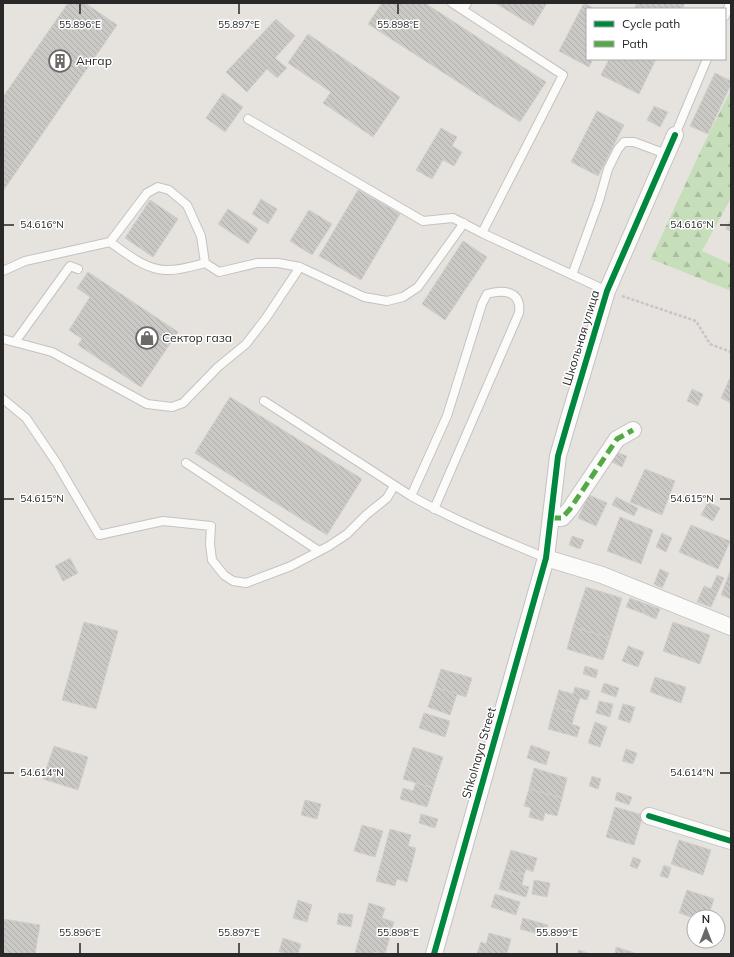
<svg xmlns="http://www.w3.org/2000/svg" width="734" height="957" viewBox="0 0 734 957" font-family="Mulish,sans-serif">
<style>
.forest{fill:url(#forest-firs)}
.building{fill:url(#building-back-hatch);stroke:#d1cfca}
.lines{fill:none;stroke-linecap:round;stroke-linejoin:round}
.service-casing{stroke:#c4c2c3;stroke-width:10}
.minor-casing{stroke:#c4c2c3;stroke-width:18}
.path{stroke:#c6c5c5;stroke-width:2.5;stroke-dasharray:3 2;stroke-linecap:butt}
.service{stroke:#fbfbfa;stroke-width:8}
.minor{stroke:#fbfbfa;stroke-width:16}
.quiet{stroke:#53aa44;stroke-width:5;stroke-dasharray:10 5;stroke-linecap:butt}
.cycleway-casing{stroke:#fff;stroke-width:8}
.cycleway{stroke:#00873e;stroke-width:6}
.ticks{fill:none;stroke:#282828;stroke-width:1.5}
.labels{text-anchor:middle;stroke-width:3;stroke-linejoin:round;paint-order:stroke}
.poi-label{font-size:12px;fill:#282828;stroke:#fff;text-anchor:start}
.street-label{font-size:12px;fill:#282828;stroke:#fff}
.ticks-label{font-size:10px;text-anchor:middle;fill:#282828;stroke:#fff;stroke-width:3;stroke-linejoin:round;paint-order:stroke}
</style>
<defs>
<pattern id="forest-firs" width="22" height="20" patternUnits="userSpaceOnUse"><rect width="22" height="20" fill="#c6deba"/><path d="M5 1l3.5 6h-7zM16 11l3.5 6h-7z" fill="#aabea0"/></pattern>
<pattern id="building-back-hatch" width="6" height="6" patternUnits="userSpaceOnUse"><rect width="6" height="6" fill="#cbc9c5"/><path d="M-1 5l2 2M0 0l6 6M5-1l2 2" fill="none" stroke="#aeada9"/></pattern>
</defs>
<rect width="100%" height="100%" fill="#e6e3de"/>
<path class="forest" d="M731,90V198L702,251L731,264V291L651,259L701,150Z"/>
<path class="building" d="M68,3H85L117,25L3,191V97Z
M382,3H425L546,82L520,122L368,24Z
M495,3H547L533,26Z
M584,3L595,9H587V59H593L589,67L559,51Z
M637,3H685L682,9H634Z
M276,19L295,36L275,58L287,68L277,78L267,69L247,92L226,72Z
M308,34L400,97L373,137L323,103L331,92L288,63Z
M609,59H656L639,94L601,75Z
M715,73L731,81V84L708,134L690,126Z
M223,93L243,107L225,132L206,118Z
M654,106L668,112L660,127L647,120Z
M597,111L624,125L598,176L571,162Z
M441,128L457,137L452,146L462,152L454,166L443,160L432,179L416,170Z
M358,190L400,214L361,280L319,256Z
M261,199L277,209L268,224L252,214Z
M150,200L178,219L153,257L125,238Z
M228,209L258,229L248,244L218,224Z
M309,210L332,224L312,255L290,241Z
M731,219V231L726,229Z
M463,241L487,257L445,320L422,304Z
M88,272L178,332L141,387L78,345L82,339L69,330L90,297L77,288Z
M731,376V403L721,398Z
M692,389L703,394L698,406L687,401Z
M230,397L362,479L327,535L195,453Z
M616,452L627,456L622,467L612,462Z
M645,469L675,481L662,515L630,502Z
M589,495L607,503L596,526L578,518Z
M616,497L638,508L634,516L612,505Z
M708,502L720,508L713,521L701,515Z
M620,517L653,530L641,564L607,551Z
M691,525L730,541L718,569L679,552Z
M662,533L672,538L666,552L656,547Z
M572,536L584,540L580,549L569,545Z
M70,558L78,573L63,581L55,566Z
M660,569L669,573L662,588L654,584Z
M731,569V599L721,595Z
M717,575L724,578L711,607L697,602L704,586L711,589Z
M586,587L622,598L610,638L573,627Z
M630,598L646,604L642,613L626,607Z
M646,604L660,609L656,619L642,613Z
M84,622L118,631L96,709L62,700Z
M673,622L710,635L700,664L663,651Z
M573,627L610,638L603,660L567,649Z
M628,646L644,652L638,667L622,661Z
M585,666L598,670L596,678L583,674Z
M441,669L472,678L466,697L435,687Z
M655,677L686,687L681,703L650,692Z
M604,683L619,688L616,697L601,692Z
M435,687L457,694L450,715L428,707Z
M575,687L590,691L587,700L580,698L575,713L554,707L559,690L573,694Z
M599,701L613,704L610,717L596,713Z
M623,704L635,707L630,723L618,719Z
M554,707L575,713L572,724L580,727L577,737L548,729Z
M424,713L450,721L445,737L419,728Z
M595,722L607,727L600,747L588,743Z
M531,745L550,752L546,765L527,758Z
M54,746L88,757L78,790L43,779Z
M413,747L443,757L433,788L403,779Z
M626,749L637,753L633,764L622,761Z
M534,768L567,778L562,798L529,789Z
M592,776L601,779L598,789L589,786Z
M416,783L433,788L427,807L400,799L403,788L413,791Z
M529,789L562,798L557,816L545,813L543,821L529,817L531,808L524,806Z
M617,792L632,797L629,805L615,800Z
M305,800L321,804L317,819L301,815Z
M615,807L643,815L634,845L606,837Z
M421,814L438,819L435,828L419,823Z
M362,825L383,831L375,857L354,851Z
M390,829L411,835L408,846L416,848L407,882L397,879L395,886L376,881Z
M679,840L711,850L703,875L671,864Z
M511,850L537,858L533,872L526,869L524,875L505,869Z
M633,857L641,860L637,869L630,866Z
M664,865L671,868L668,878L660,876Z
M505,869L524,875L522,885L529,887L526,897L499,889Z
M534,880L550,883L547,897L532,894Z
M687,890L714,899L708,917L694,918L679,913Z
M495,894L520,902L516,915L491,907Z
M298,900L312,905L307,922L293,918Z
M369,903L385,908L382,918L394,922L385,954L375,952L374,954L355,953Z
M339,913L353,915L351,927L337,924Z
M523,918L548,925L545,936L520,929Z
M3,919L40,925L35,954H3Z
M489,933L511,939L507,953L511,954H477L481,942L486,944Z
M283,938L301,944L298,954H287L279,952Z
M616,947L635,953V954H615Z
M579,950L591,954H577Z"/>
<g class="lines">
<g class="service-casing">
<path id="service" d="M452,3L563,75L482,233L607,291
M463,10L467,3
M725,16L730,3
M248,119L423,221L453,218L482,233
M675,135L707,59
M205,263C193,266 178,271 165,270C144,269 126,253 110,242L147,193L158,187L169,190L187,205L201,236L205,263L219,272L257,263H278L300,267L364,297L387,301L403,297L418,287L464,223
M3,271L25,261L110,242
M572,275L599,201L608,169L618,149L624,142H634L666,154
M3,339L52,352L147,404L172,407L183,403L218,367L246,344L266,318L300,267
M15,342L70,266L78,269
M3,399L26,418L56,462L99,535L163,521L211,526L210,544L212,560L224,575L233,581L246,583L291,566L329,546L347,534L366,515L387,498L394,486
M264,401L411,496C454,520 500,539 546,558
M186,463L319,551
M411,496L447,416L482,304L487,294C503,289 522,291 519,313L434,509"/>
</g>
<g class="minor-casing">
<path id="minor" d="M551,518H562L570,509L617,439L633,430
M546,558L602,575L731,627
M649,816L731,841
M434,954L546,558L558,456L569,418L607,291L675,135"/>
</g>
<path class="path" d="M622,296L696,321L710,344L731,352"/>
<use href="#service" class="service"/>
<use href="#minor" class="minor"/>
<path class="quiet" d="M551,518H562L570,509L617,439L633,430"/>
<g class="cycleway-casing">
<path id="cycleway" d="M649,816L731,841
M434,954L546,558L558,456L569,418L607,291L675,135"/>
</g>
<use href="#cycleway" class="cycleway"/>
</g>
<path class="ticks" d="M80,4V14M239,4V14M398,4V14M4,225H14M720,225H730M4,499H14M720,499H730M4,773H14M720,773H730M80,943V953M239,943V953M398,943V953M557,943V953"/>
<defs>
<g id="building-ring" transform="scale(1.15)"><circle r="9.5" fill="#fff" stroke="#6a6968" stroke-width="1.5"/><path d="M-4-6H4V6H1V3H-1V6H-4ZM-2.5-4.3h1.7v1.8h-1.7ZM.8-4.3h1.7v1.8H.8ZM-2.5-1h1.7V.8h-1.7ZM.8-1h1.7V.8H.8Z" fill="#6a6968"/></g>
<g id="shop-ring" transform="scale(1.15)"><circle r="9.5" fill="#fff" stroke="#6a6968" stroke-width="1.5"/><path d="M-5-2.5h2.3a2.7 3.5 0 0 1 5.4 0H5L5.5 6h-11ZM-1.5-2.5h3a1.5 2.3 0 0 0-3 0Z" fill="#6a6968"/></g>
</defs>
<g fill-rule="evenodd">
<use href="#building-ring" x="60" y="61"/>
<use href="#shop-ring" x="147" y="338"/>
</g>
<g class="labels">
<g class="poi-label">
<text x="76" y="65">Ангар</text>
<text x="162" y="342">Сектор газа</text>
</g>
<g class="street-label">
<text transform="translate(581 338) rotate(-73)" y="4">Школьная улица</text>
<text transform="translate(479 753) rotate(-74)" y="4">Shkolnaya Street</text>
</g>
</g>
<g class="ticks-label">
<text x="80" y="28">55.896°E</text>
<text x="239" y="28">55.897°E</text>
<text x="398" y="28">55.898°E</text>
<text x="42" y="228">54.616°N</text>
<text x="692" y="228">54.616°N</text>
<text x="42" y="502">54.615°N</text>
<text x="692" y="502">54.615°N</text>
<text x="42" y="776">54.614°N</text>
<text x="692" y="776">54.614°N</text>
<text x="80" y="936">55.896°E</text>
<text x="239" y="936">55.897°E</text>
<text x="398" y="936">55.898°E</text>
<text x="557" y="936">55.899°E</text>
</g>
<rect width="734" height="957" fill="none" stroke="#282828" stroke-width="8"/>
<rect x="586" y="8" width="140" height="52" fill="#ffffff" stroke="#a9a9a9"/>
<rect x="594" y="21" width="20" height="6" fill="#00873e" stroke="#a9a9a9"/>
<text x="622" y="28" font-size="12" fill="#282828">Cycle path</text>
<rect x="594" y="41" width="20" height="6" fill="#53aa44" stroke="#a9a9a9"/>
<text x="622" y="48" font-size="12" fill="#282828">Path</text>
<g transform="translate(706 929)"><circle r="19" fill="#ffffff" stroke="#a9a9a9"/>
<path d="M0-3L7 15L0 10L-7 15Z" fill="#6a6968"/>
<text y="-6" font-size="11" font-weight="bold" text-anchor="middle" fill="#282828">N</text>
</g>
</svg>
